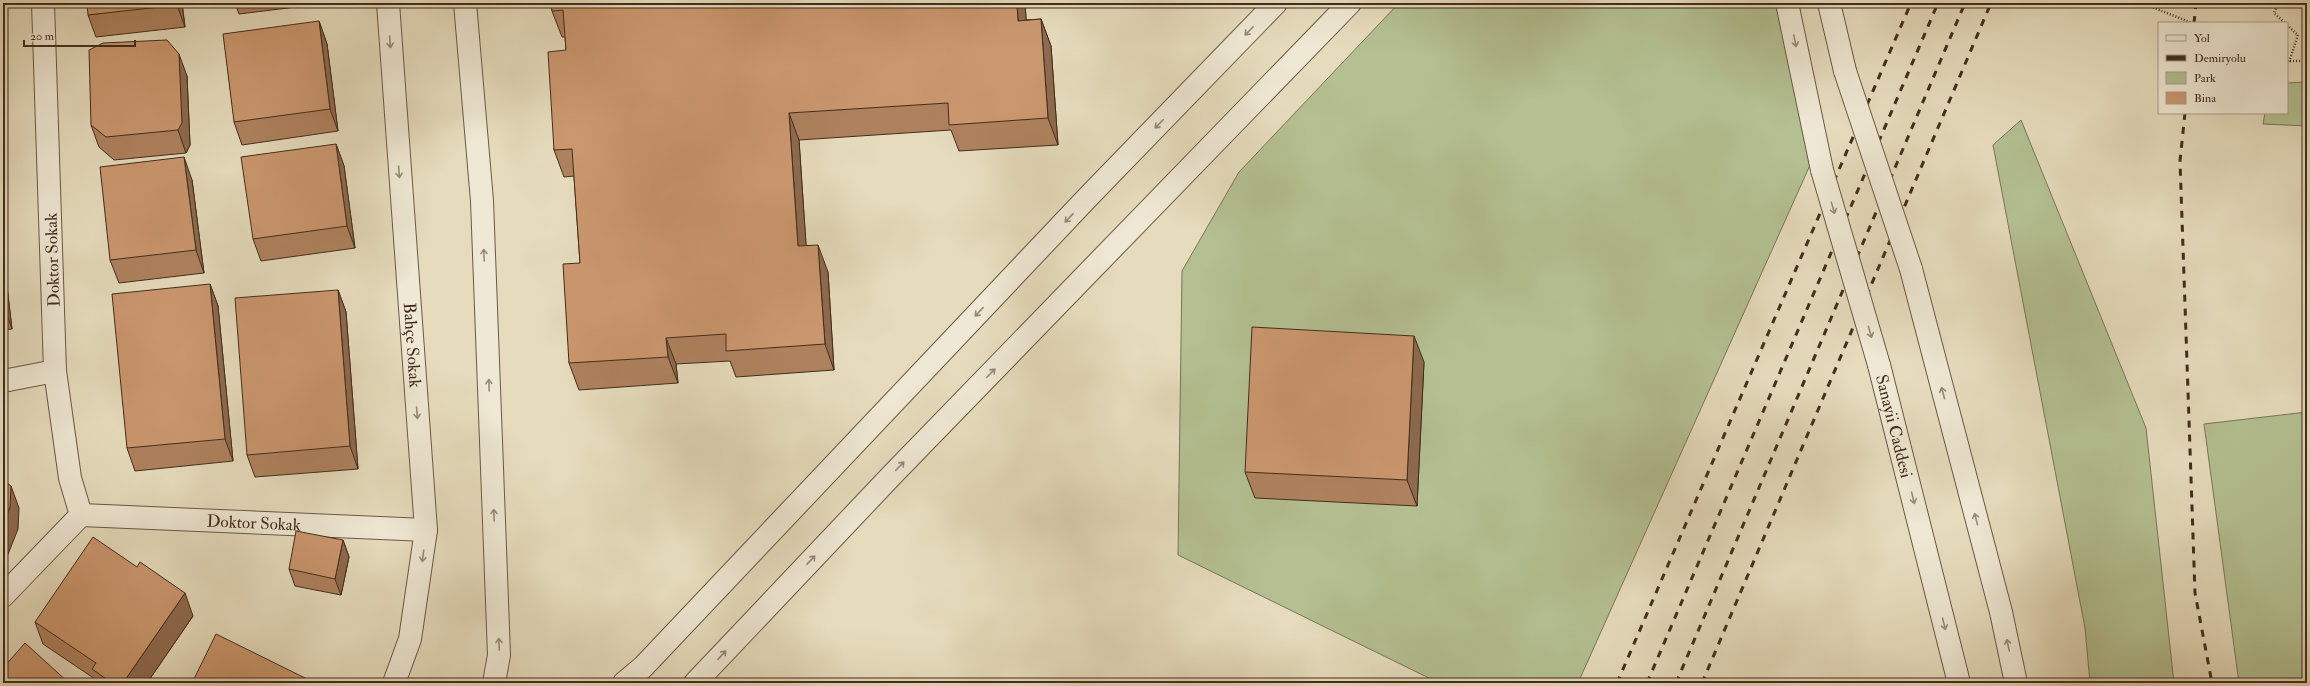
<svg xmlns="http://www.w3.org/2000/svg" width="2310" height="686" viewBox="0 0 2310 686" font-family="'IM FELL Double Pica',serif">
<style>
.green{fill:#b4c092;stroke:#7b7657}
.lines{fill:none;stroke-linecap:round;stroke-linejoin:round}
.minor-casing{stroke:#6b5944;stroke-width:24}
.tertiary-casing{stroke:#6b5944;stroke-width:24}
.path{stroke:#422d1c;stroke-width:2.5;stroke-dasharray:1 2;stroke-linecap:butt}
.minor{stroke:#efe8d4;stroke-width:22}
.tertiary{stroke:#efe8d4;stroke-width:22}
.rail{stroke:#422d1c;stroke-width:3;stroke-dasharray:7 7;stroke-linecap:butt}
.tertiary-bridge-casing{stroke:#6b5944;stroke-width:24;stroke-linecap:butt}
.tertiary-bridge{stroke:#efe8d4;stroke-width:22}
.wall{fill:#af825f;stroke:#422d1c}
.shaded-wall{fill:#8e6a4e;stroke:#422d1c}
.building{fill:#cb976f;stroke:#422d1c}
.oneway{stroke:#988a78}
.labels{text-anchor:middle;stroke-width:3;stroke-linejoin:round;paint-order:stroke}
.street-label{font-size:17px;fill:#422d1c;stroke:#efe8d4}
</style>
<rect width="100%" height="100%" fill="#e6dcbd"/>
<filter id="stains"><feTurbulence type="fractalNoise" baseFrequency=".005" numOctaves="4"/><feColorMatrix values="0 0 0 0 .2 0 0 0 0 .09 0 0 0 0 .02 0 0 0 .5 -.17"/></filter>
<radialGradient id="worn" r=".72"><stop offset=".6" stop-color="#630" stop-opacity="0"/><stop offset="1" stop-color="#630" stop-opacity=".3"/></radialGradient>
<path class="green" d="M1399,3H1780L1819,145L1578,683H1439L1178,555L1182,271L1239,172Z
M2307,82V126L2263,124L2265,113H2287V83Z
M2021,120L2146,428L2174,683H2090L2085,628L1993,145Z
M2307,412V683H2239L2204,424Z"/>
<g class="lines">
<g class="minor-casing">
<g id="minor">
<path d="M3,381L55,371"/>
<path id="s1" d="M81,515L426,530"/>
<path d="M3,596L81,515L70,478L55,371L43,3"/>
</g>
</g>
<g class="tertiary-casing">
<g id="tertiary">
<path id="s2" d="M388,3L426,530L410,639L394,683"/>
<path d="M465,3L482,201L499,655L494,683"/>
<path d="M1787,3L1822,170"/>
<path d="M1829,3L1845,71"/>
<path d="M1911,269L2001,612L2016,683"/>
<path id="s3" d="M1879,365L1959,683"/>
<path d="M624,683L643,667L1088,197L1276,3"/>
<path d="M695,683L892,475L1350,3"/>
</g>
</g>
<path class="path" d="M2142,3L2192,23
M2278,3L2274,13L2285,23
M2287,25L2298,35L2289,62
M2287,61H2307"/>
<use href="#minor" class="minor"/>
<use href="#tertiary" class="tertiary"/>
<path class="rail" d="M2194,23L2196,3
M2185,113L2180,161L2195,593L2212,683
M1617,683L1911,3
M1647,683L1938,3
M1676,683L1965,3
M1702,683L1991,3"/>
<g class="tertiary-bridge-casing">
<path id="tertiary-bridge" d="M1845,71L1911,269
M1822,170L1879,365"/>
</g>
<use href="#tertiary-bridge" class="tertiary-bridge"/>
</g>
<path class="wall" d="M182,3L185,27L96,37L88,15Z
M235,3H321V4L239,14Z
M551,3H1032H1025L1026,20L1041,19L1051,46L1058,145L959,151L951,130L799,140L806,246L828,272L834,370L736,377L730,361L676,364L678,383L579,390L569,363L580,263L574,176L564,177L554,150L566,50L565,37H562L552,11Z
M319,21L327,44L338,131L242,145L234,122Z
M187,76L190,145L186,153L114,160L99,147L91,125Z
M336,144L344,166L355,248L261,261L253,239Z
M192,180L204,273L119,283L110,260Z
M3,252L12,329L3,330Z
M210,284L218,306L233,461L135,471L127,448Z
M338,290L346,312L358,469L255,477L247,455Z
M1424,362L1417,506L1255,498L1245,472Z
M343,540L349,557L341,595L295,586L289,569Z
M193,616L147,683H97L95,679L43,644L35,622Z"/>
<path class="shaded-wall" d="M177,3H182L185,27L177,5Z
M1017,3H1025L1028,47L1018,21Z
M1041,19L1051,46L1058,145L1048,118Z
M319,21L327,44L338,131L330,109Z
M179,54L187,76L190,145L186,153L178,130Z
M789,113L799,140L808,273L798,246Z
M336,144L344,166L355,248L347,226Z
M184,157L192,180L204,273L196,250Z
M818,245L828,272L834,370L825,344Z
M3,252L12,329L4,306L3,300Z
M210,284L218,306L233,461L225,439Z
M338,290L346,312L358,469L350,446Z
M1414,336L1424,362L1417,506L1407,480Z
M666,338L676,364L678,383L668,357Z
M11,486L19,508L18,529L3,567V525Z
M343,540L349,557L341,595L335,579Z
M185,593L193,616L147,683H123Z
M307,679L308,683H305Z"/>
<path class="building" d="M87,3H177V5L88,15Z
M551,3H1017L1018,21L1041,19L1048,118L949,125L948,103L789,113L798,246L818,245L825,344L726,351V334L666,338L668,357L569,363L563,264L580,263L572,149L554,150L548,52L566,50L563,10L552,11Z
M319,21L330,109L234,122L223,34Z
M167,40L179,54L182,123L178,130L106,137L91,125L89,50L103,43Z
M336,144L347,226L253,239L241,157Z
M184,157L196,250L110,260L100,167Z
M210,284L225,439L127,448L112,294Z
M338,290L350,446L247,455L235,298Z
M1252,327L1414,336L1407,480L1245,472Z
M3,480L11,486L10,507L3,525Z
M296,531L343,540L335,579L289,569Z
M93,537L137,567L140,562L185,593L123,683H112L92,669L96,663L35,622Z
M216,634L307,679L305,683H192Z
M25,643L69,683H3V668Z"/>
<defs><path id="oneway-shaft" d="M-6 0H5M1.5-3L5.5 0L1.5 3" fill="none" stroke-width="1.6" stroke-linecap="round" stroke-linejoin="round"/></defs>
<g class="oneway">
<use href="#oneway-shaft" transform="translate(1249 31) rotate(134)"/>
<use href="#oneway-shaft" transform="translate(1795 41) rotate(78)"/>
<use href="#oneway-shaft" transform="translate(390 42) rotate(86)"/>
<use href="#oneway-shaft" transform="translate(1159 124) rotate(134)"/>
<use href="#oneway-shaft" transform="translate(399 172) rotate(86)"/>
<use href="#oneway-shaft" transform="translate(1833 208) rotate(74)"/>
<use href="#oneway-shaft" transform="translate(1069 218) rotate(133)"/>
<use href="#oneway-shaft" transform="translate(484 255) rotate(-92)"/>
<use href="#oneway-shaft" transform="translate(979 312) rotate(133)"/>
<use href="#oneway-shaft" transform="translate(1870 332) rotate(74)"/>
<use href="#oneway-shaft" transform="translate(991 373) rotate(-46)"/>
<use href="#oneway-shaft" transform="translate(489 385) rotate(-92)"/>
<use href="#oneway-shaft" transform="translate(1943 393) rotate(-105)"/>
<use href="#oneway-shaft" transform="translate(417 413) rotate(86)"/>
<use href="#oneway-shaft" transform="translate(900 466) rotate(-46)"/>
<use href="#oneway-shaft" transform="translate(1913 498) rotate(76)"/>
<use href="#oneway-shaft" transform="translate(494 515) rotate(-92)"/>
<use href="#oneway-shaft" transform="translate(1976 519) rotate(-105)"/>
<use href="#oneway-shaft" transform="translate(423 556) rotate(97)"/>
<use href="#oneway-shaft" transform="translate(811 560) rotate(-47)"/>
<use href="#oneway-shaft" transform="translate(1944 624) rotate(76)"/>
<use href="#oneway-shaft" transform="translate(499 644) rotate(-92)"/>
<use href="#oneway-shaft" transform="translate(2008 645) rotate(-102)"/>
<use href="#oneway-shaft" transform="translate(722 655) rotate(-47)"/>
</g>
<g class="labels">
<g class="street-label">
<text transform="translate(52 260) rotate(-92)" y="6">Doktor Sokak</text>
<text dy="6" stroke="none"><textPath href="#s2" startOffset="343">Bahçe Sokak</textPath></text>
<text dy="6" stroke="none"><textPath href="#s3" startOffset="63">Sanayii Caddesi</textPath></text>
<text dy="6" stroke="none"><textPath href="#s1" startOffset="173">Doktor Sokak</textPath></text>
</g>
</g>
<rect width="2310" height="686" fill="none" stroke="#e6dcbd" stroke-width="16"/>
<rect x="4" y="4" width="2302" height="678" fill="none" stroke="#422d1c" stroke-width="2"/>
<rect x="8" y="8" width="2294" height="670" fill="none" stroke="#422d1c"/>
<rect x="2158" y="22" width="130" height="92" fill="#efe8d4" stroke="#aa9d8a"/>
<rect x="2166" y="35" width="20" height="6" fill="#efe8d4" stroke="#aa9d8a"/>
<text x="2194" y="42" font-size="12" fill="#422d1c">Yol</text>
<rect x="2166" y="55" width="20" height="6" fill="#422d1c" stroke="#aa9d8a"/>
<text x="2194" y="62" font-size="12" fill="#422d1c">Demiryolu</text>
<rect x="2166" y="72" width="20" height="12" fill="#b4c092" stroke="#aa9d8a"/>
<text x="2194" y="82" font-size="12" fill="#422d1c">Park</text>
<rect x="2166" y="92" width="20" height="12" fill="#cb976f" stroke="#aa9d8a"/>
<text x="2194" y="102" font-size="12" fill="#422d1c">Bina</text>
<path d="M24 40v6h111v-6" fill="none" stroke="#422d1c" stroke-width="2"/>
<text x="30" y="40" font-size="12" fill="#422d1c" stroke="#efe8d4" stroke-width="3" paint-order="stroke">20 m</text>
<rect width="100%" height="100%" filter="url(#stains)"/>
<rect width="100%" height="100%" fill="url(#worn)"/>
</svg>
